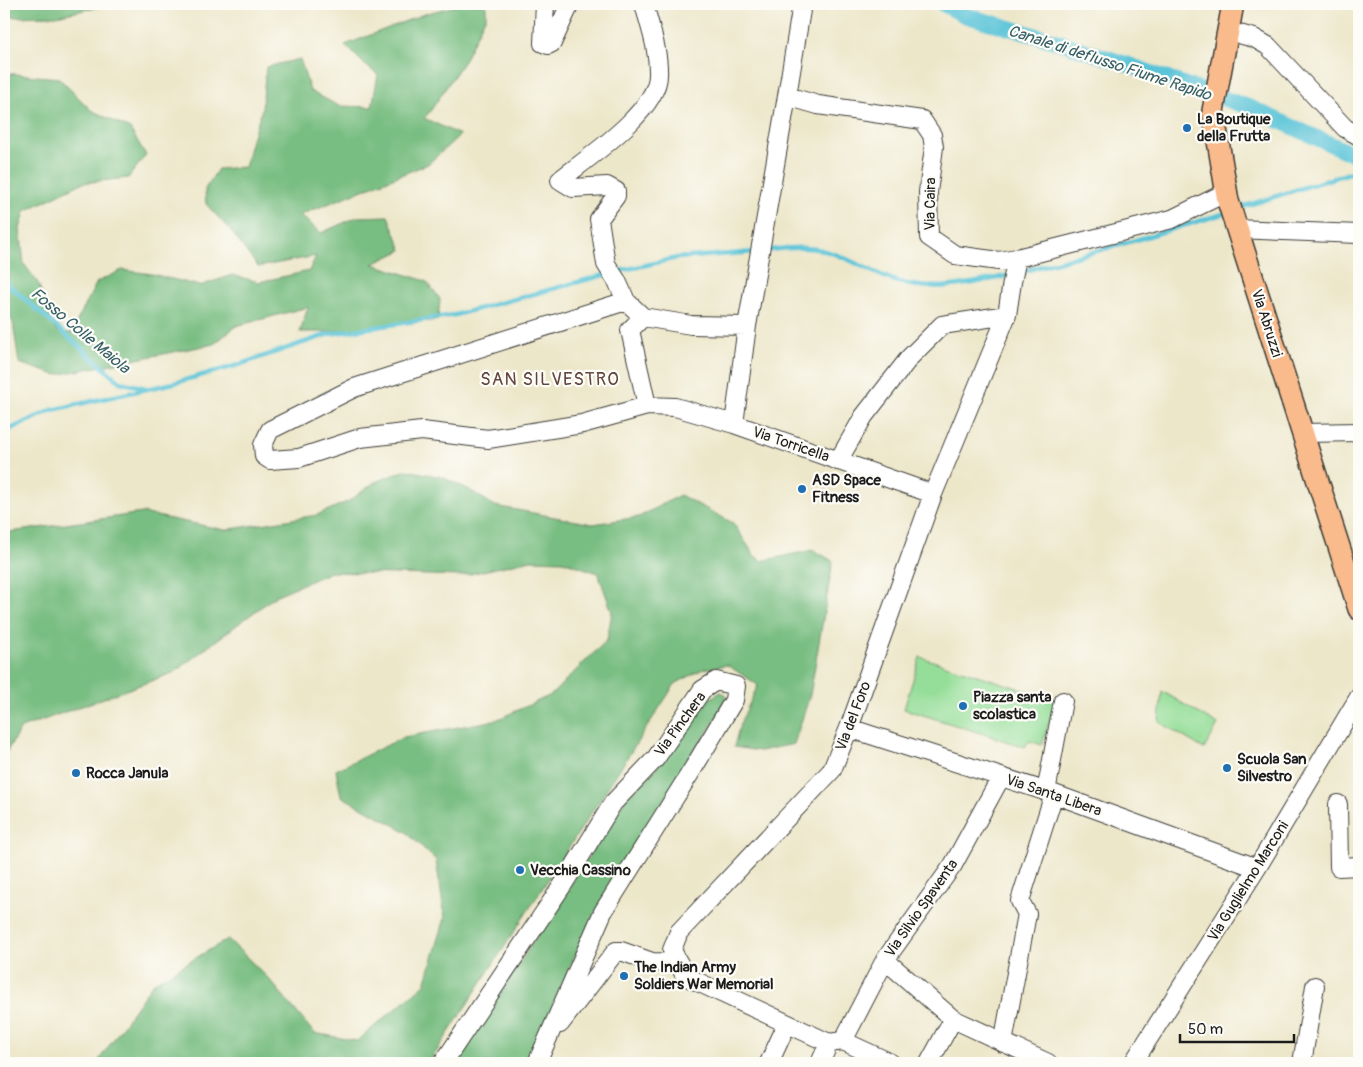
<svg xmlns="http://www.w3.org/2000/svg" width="1363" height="1067" viewBox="0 0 1363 1067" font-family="Pangolin,sans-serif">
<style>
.green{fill:#95de99;stroke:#587d5a}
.forest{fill:#78bd81;stroke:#4a6c4e}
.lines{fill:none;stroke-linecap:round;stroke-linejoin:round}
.stream{stroke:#5bc4d8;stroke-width:4.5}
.canal{stroke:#5bc4d8;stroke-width:16}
.minor-casing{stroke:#3b3a36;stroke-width:20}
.major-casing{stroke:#3b3a36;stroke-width:24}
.minor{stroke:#fff;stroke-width:18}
.major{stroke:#fabb8c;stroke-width:21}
.poi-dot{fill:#1f6fb2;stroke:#fdfcf7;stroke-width:2}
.labels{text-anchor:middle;stroke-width:4.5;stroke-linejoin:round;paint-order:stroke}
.poi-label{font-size:15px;font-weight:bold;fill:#1c1c1c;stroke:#fdfcf7;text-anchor:start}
.street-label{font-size:15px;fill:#1c1c1c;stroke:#fdfcf7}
.water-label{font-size:16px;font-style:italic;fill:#355f67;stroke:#fdfcf7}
.quarter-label{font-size:18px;letter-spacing:1px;fill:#60433d;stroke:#fdfcf7}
</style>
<rect width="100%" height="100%" fill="#fdfcf7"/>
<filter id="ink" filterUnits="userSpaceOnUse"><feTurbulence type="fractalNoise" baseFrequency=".02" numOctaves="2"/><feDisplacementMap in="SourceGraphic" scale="10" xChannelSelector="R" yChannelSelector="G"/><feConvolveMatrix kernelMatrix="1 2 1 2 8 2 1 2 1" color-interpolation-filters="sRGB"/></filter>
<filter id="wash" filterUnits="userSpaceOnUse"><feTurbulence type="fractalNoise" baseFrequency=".0096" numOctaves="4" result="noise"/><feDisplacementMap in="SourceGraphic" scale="20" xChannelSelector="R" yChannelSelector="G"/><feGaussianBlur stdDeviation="1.12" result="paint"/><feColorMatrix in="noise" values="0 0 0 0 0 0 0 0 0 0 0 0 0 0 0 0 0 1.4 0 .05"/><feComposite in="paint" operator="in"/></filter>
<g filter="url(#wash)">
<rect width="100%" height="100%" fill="#ede7ca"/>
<path class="green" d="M920,657L1056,700L1042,745L1029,741L1025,747L904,709Z
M1162,691L1218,725L1204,749L1159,722Z"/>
<path class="forest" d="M4,4H113L56,16L6,17L4,16Z
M463,4H486V16L464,61L429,113L424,118L460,135L428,164L300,215L321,233L357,217L388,216L402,250L373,264L426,281L440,299L438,320L326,332H300L308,307L236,326L214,344L56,375L19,363L13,322L4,312V73L59,78L91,110L130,129L146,155L128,178L82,183L25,211L20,229L24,264L38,283L56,331L71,333L97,282L122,270L152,274L200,286L232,275L259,282L309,271L316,256L258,267L230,230L206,204L205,189L218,169L245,167L252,139L262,109L266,67L300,59L310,91L339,106L372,107L378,75L364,64L345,45L424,14Z
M406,470L442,477L468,489L495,506L593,524L639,517L680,495L733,523L754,555L761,561L813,550L833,561L810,695L794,744L760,751L734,747L740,724L758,685L727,665L703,669L675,684L429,1063H97L153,983L228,939L269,979L314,1033L357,1041L425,984L445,918L436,860L405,831L341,796L336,770L404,737L496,720L551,695L607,640L612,612L598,573L563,561L531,560L461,576L331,572L277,595L173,673L21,728L4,756V533L142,513L225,530L317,515L349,501L375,482Z
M721,692L727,695L719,713L590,922L527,1063H455L629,794L648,778L709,699Z"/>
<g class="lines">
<path class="stream" d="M1236,209L1359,170
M763,251C777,249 792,247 806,248C839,249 868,273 899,282C935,293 975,283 1010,275
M615,272L677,258L756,252
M1017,273L1129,242L1226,213
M4,281L120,382L146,388
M4,432L52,410L174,383L235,366L329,334L455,315L608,274"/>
<path class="canal" d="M943,4L964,15L1062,43L1132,66L1251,108L1359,157"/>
</g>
</g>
<g filter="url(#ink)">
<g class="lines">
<g class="minor-casing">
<path id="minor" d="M545,4L543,43L548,45L552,43L570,4
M644,4C650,27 659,51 658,75C658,111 586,159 560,180L573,188L607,186L616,191V196L599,219L606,264L617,281L626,301L643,317L691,325L747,326
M802,4L787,96L818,105L922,120L932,135L934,147L928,192L929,237L955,255L999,261L1017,258L1172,219L1227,192
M1228,31L1254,38L1268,46L1345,128L1359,136
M1236,229L1359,234
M626,301L354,388L270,430L263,445L264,456L270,460L299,458L360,438L422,431L488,439L582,424L647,406L675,407L734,424L933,494
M643,317L630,330L647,406
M734,424L747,326L787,96
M1304,433L1359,432
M838,461L864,416L910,357L942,325L1007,315
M849,728L1054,794L1257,868
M1046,792L1063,701
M1338,804L1339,867L1359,866
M885,960L953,1019L1048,1063
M560,1024L616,951H621L652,962L679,963
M843,1041L885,960L953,865L1001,777
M829,1043L685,976L672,950L679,932L832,770L849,728L933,494L1007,315L1012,282L1017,258
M1003,1043L1027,914L1020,901L1054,794
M443,1063L564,883L613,803L656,758L702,690L716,681L736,686L734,700L694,767L603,912L537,1063
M769,1063L787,1024
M820,1063L829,1043L843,1041L891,1063
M929,1063L953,1019
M1133,1063L1257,868L1359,697
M1302,1063L1315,986"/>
</g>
<g class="major-casing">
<path id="major" d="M1233,4L1213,111L1228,201L1359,609"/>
</g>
<use href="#minor" class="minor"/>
<use href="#major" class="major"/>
</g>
</g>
<g class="poi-dot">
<circle cx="1187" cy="128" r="5"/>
<circle cx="802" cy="489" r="5"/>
<circle cx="963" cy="706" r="5"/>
<circle cx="1227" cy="768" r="5"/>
<circle cx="76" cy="773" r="5"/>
<circle cx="520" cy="870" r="5"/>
<circle cx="624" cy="976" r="5"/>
</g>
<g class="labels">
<g class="poi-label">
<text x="1197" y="124">La Boutique<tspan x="1197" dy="17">della Frutta</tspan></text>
<text x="812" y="485">ASD Space<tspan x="812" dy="17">Fitness</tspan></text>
<text x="973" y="702">Piazza santa<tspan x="973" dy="17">scolastica</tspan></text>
<text x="1237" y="764">Scuola San<tspan x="1237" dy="17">Silvestro</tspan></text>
<text x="86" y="778">Rocca Janula</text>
<text x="530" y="875">Vecchia Cassino</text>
<text x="634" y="972">The Indian Army<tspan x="634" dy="17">Soldiers War Memorial</tspan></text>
</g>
<g class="street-label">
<text transform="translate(930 204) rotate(-89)" y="5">Via Caira</text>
<text transform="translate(1267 323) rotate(72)" y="5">Via Abruzzi</text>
<text transform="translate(791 444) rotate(19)" y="5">Via Torricella</text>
<text transform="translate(853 716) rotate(-69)" y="5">Via del Foro</text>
<text transform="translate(680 724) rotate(-54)" y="5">Via Pinchera</text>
<text transform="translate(1054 795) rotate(19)" y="5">Via Santa Libera</text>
<text transform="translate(1248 881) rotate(-58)" y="5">Via Guglielmo Marconi</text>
<text transform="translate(921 908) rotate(-55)" y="5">Via Silvio Spaventa</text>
</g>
<g class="water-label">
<text transform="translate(1110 62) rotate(18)" y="6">Canale di deflusso Fiume Rapido</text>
<text transform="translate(81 330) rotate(40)" y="6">Fosso Colle Maiola</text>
</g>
<g class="quarter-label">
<text x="550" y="385">SAN SILVESTRO</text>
</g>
</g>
<rect width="1363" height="1067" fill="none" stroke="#fdfcf7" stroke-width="20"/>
<path d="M1180 1034v8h114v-8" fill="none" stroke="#1c1c1c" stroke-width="2.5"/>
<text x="1188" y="1034" font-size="15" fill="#1c1c1c" stroke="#fdfcf7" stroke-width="4" paint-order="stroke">50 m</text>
</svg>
